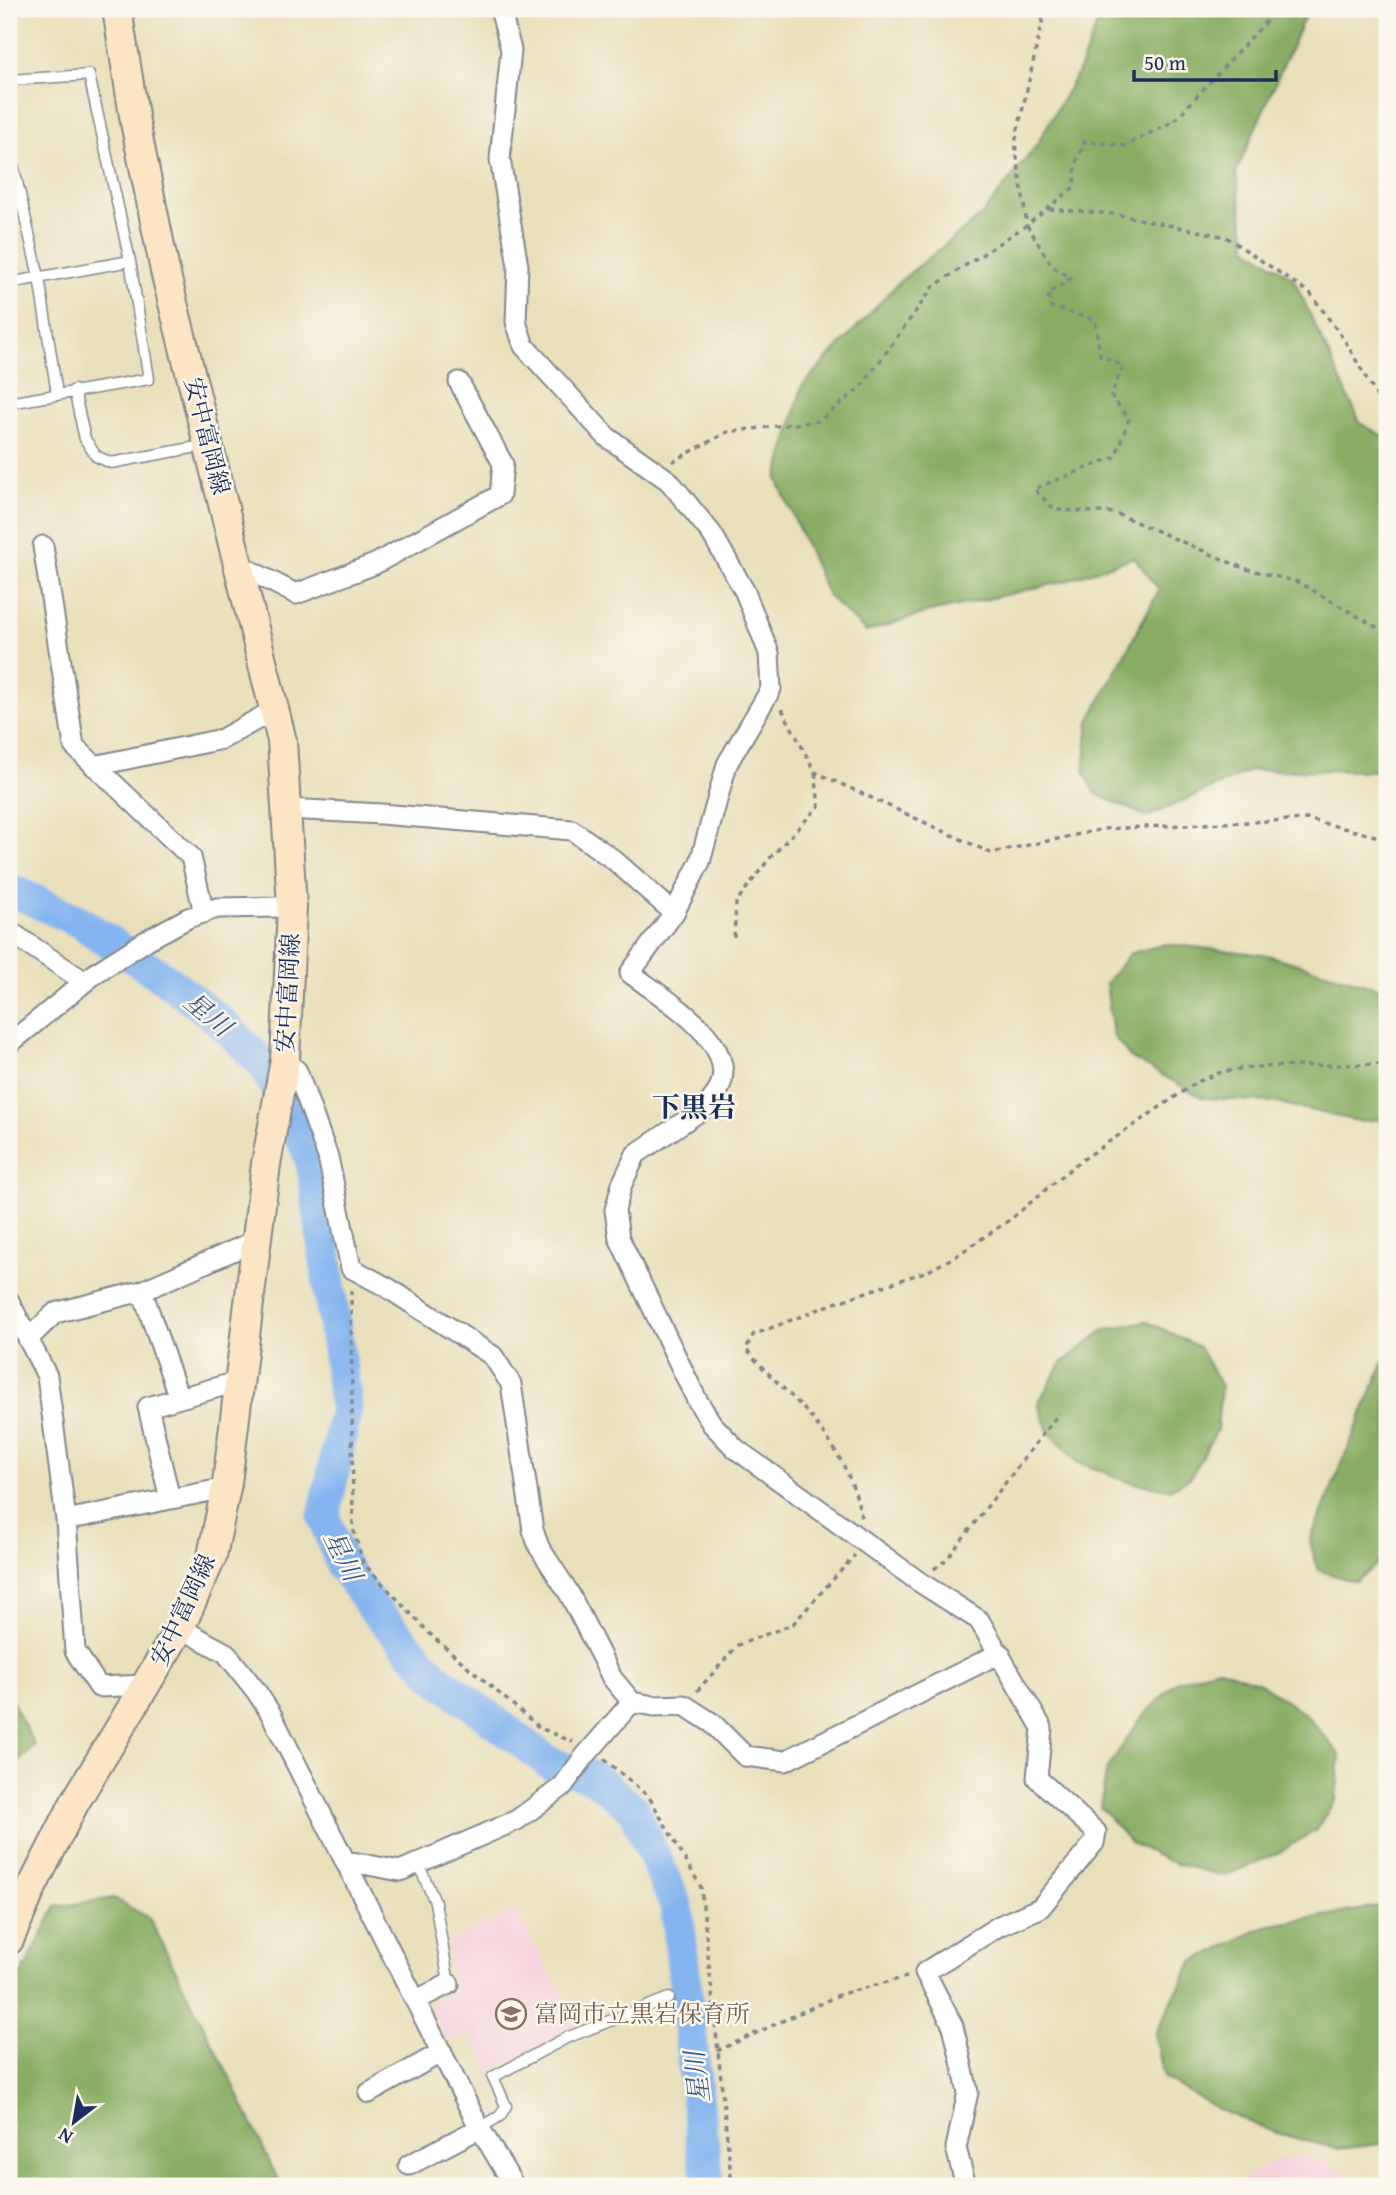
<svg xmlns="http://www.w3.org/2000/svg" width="1396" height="2195" viewBox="0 0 1396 2195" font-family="'Gentium Book Plus','Noto Serif JP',serif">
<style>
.built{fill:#f5cfdb}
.forest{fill:#88ae63;stroke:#526e60;stroke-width:2}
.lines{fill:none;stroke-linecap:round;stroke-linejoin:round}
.river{stroke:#84b5f0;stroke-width:33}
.lane-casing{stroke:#82878c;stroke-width:13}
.street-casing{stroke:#82878c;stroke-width:23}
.secondary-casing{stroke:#82878c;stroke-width:32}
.path{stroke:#82878c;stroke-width:3.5;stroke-dasharray:5 5;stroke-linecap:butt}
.lane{stroke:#fff;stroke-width:10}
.street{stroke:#fff;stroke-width:19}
.secondary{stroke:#fce5c4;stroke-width:28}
.labels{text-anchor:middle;stroke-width:5;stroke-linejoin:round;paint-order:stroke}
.street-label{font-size:24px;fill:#1b2f5e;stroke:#fbf7ec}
.education-label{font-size:24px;fill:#785e54;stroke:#fbf7ec;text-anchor:start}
.water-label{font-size:26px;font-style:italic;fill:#3a578a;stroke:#fbf7ec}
.quarter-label{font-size:28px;font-weight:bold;fill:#1b2f5e;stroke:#fbf7ec}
</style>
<rect width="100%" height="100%" fill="#fbf7ec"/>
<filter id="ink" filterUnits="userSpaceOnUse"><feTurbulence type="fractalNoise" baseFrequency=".0143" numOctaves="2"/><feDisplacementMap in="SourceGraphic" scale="14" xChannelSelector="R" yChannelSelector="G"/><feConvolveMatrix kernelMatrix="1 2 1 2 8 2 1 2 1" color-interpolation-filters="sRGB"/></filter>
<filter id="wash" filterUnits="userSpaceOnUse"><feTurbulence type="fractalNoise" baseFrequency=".00686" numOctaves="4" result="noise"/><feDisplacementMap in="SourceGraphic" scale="28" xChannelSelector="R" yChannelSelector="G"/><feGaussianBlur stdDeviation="1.57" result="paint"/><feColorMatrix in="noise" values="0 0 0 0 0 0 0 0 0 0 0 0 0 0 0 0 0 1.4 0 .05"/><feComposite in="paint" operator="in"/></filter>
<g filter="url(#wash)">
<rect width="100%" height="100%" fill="#e9dfba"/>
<path class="built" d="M515,1910L581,2028L567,2032L491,2072L470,2033L449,2043L428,2003L453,1990L447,1943Z
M1310,2156L1370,2186H1232L1274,2160Z"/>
<path class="forest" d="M1103,9H1308L1236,172L1247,247L1293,278L1361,424L1387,438V771L1252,770L1147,817L1096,794L1084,772L1089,721L1159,590L1134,557L1066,581L926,613L866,632L828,596L777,479L802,386L900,281L982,215L1036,146L1080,68Z
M1165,944L1267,955L1387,990V1119L1358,1121L1273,1102L1203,1098L1130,1057L1113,1035L1106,983L1129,954Z
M1146,1321L1199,1347L1221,1386L1217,1430L1190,1478L1169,1489L1129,1482L1077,1462L1048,1431L1038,1403L1061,1364L1104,1330Z
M1387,1359V1556L1355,1582L1318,1570L1310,1541L1383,1363Z
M1217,1668L1260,1683L1305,1714L1340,1755L1336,1799L1316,1830L1280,1852L1224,1876L1173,1863L1131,1843L1100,1807L1107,1769L1141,1718L1176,1682Z
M9,1695L35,1746L9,1770Z
M113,1898L149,1918L233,2084L281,2186H9V1999L56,1907Z
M1387,1905V2143L1339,2149L1279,2134L1220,2110L1164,2078L1155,2034L1192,1962L1266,1926Z"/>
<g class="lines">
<path class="river" d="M9,889L78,921L163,977L220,1021L264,1065L305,1144L313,1167L346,1408L324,1517L342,1565L372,1607L438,1679L551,1764L595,1778L634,1810L677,1908L701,2134L709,2186"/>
</g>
</g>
<g filter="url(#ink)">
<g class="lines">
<g class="lane-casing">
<path id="lane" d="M9,80L89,75L130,261L149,379L9,403
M9,147L39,277L57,394
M9,283L130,261
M74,390L85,439L96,456L111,463L208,445
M418,1863L435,1902L449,1984
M480,2128L500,2116L506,2106L493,2077L566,2038L669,1998"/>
</g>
<g class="street-casing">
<path id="street" d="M500,9L511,50L500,159L518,266L516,322L524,346L607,437L669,481L712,534L745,592L769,653L771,689L727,764L700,862L674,913L630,973C668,1002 764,1056 703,1109L636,1154L622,1184L615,1210L619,1238L697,1400L712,1424L736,1449L918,1581L979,1620L1042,1728L1037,1778L1096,1832L1094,1843L1040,1908L999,1926L925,1972L953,2026L968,2092L956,2148L966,2186
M43,546L74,746L191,857L204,913
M239,565L296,594L375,564L500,495L503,464L459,382
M94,766L222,739L274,710
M287,809L381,814L572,830L614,860L674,913
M9,931L85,982
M9,1044L97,972L149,939L188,918L217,908L292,907
M285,1060L297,1071L328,1157L351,1268L388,1288L493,1356L511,1384L533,1530L539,1547L569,1593L612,1678L632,1702L654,1706L684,1705L712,1723L745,1756L785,1761L1000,1653
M142,1291L179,1398
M9,1301L47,1376L66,1520L75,1651L99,1687L146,1685
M28,1339L55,1313L142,1291L257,1240
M170,1499L148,1407L240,1381
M66,1520L226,1488
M180,1628L226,1653L256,1691L271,1714L478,2125L514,2186
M347,1861L400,1871L517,1820L562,1787L585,1756L632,1702
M416,2000L449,1984
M369,2093L442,2052
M409,2165L480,2128"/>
</g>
<g class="secondary-casing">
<path id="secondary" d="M9,1940L33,1885L75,1802L180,1628L212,1556L227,1483L266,1164L285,1060L292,907L282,741L165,271L135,122L117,9"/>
</g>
<path class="path" d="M1045,9L1015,143L1027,225L1052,266L1071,278L1048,294L1051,307L1095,320L1100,355L1123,366L1111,396L1129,419L1115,457L1034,489L1055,510L1115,513L1243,568L1298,582L1387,633
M1049,209L1115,214L1226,237L1310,293L1345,341L1387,414
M672,462L727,432L819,421L861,387L934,286L1027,225L1074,187L1076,163L1085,141L1125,146L1174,121L1272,15L1275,9
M782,709L815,772L991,853L1104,829L1307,819L1375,836L1387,834
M734,937L736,902L769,859L819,806L815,772
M351,1290L353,1528L363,1563L433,1637L540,1728L573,1742
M861,1517C854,1475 829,1435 799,1404C781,1385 762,1369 746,1349L753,1335L835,1303L930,1270L956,1256L1011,1219L1075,1165L1197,1082L1221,1072L1253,1067L1387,1064
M934,1569L947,1559L1059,1413
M697,1691L738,1645L793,1624L855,1555
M604,1759L649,1797L701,1887L732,2186
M717,2051L841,1994L907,1977"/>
<use href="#lane" class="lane"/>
<use href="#street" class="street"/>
<use href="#secondary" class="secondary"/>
</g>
</g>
<defs>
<g id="school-ring" transform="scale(1.575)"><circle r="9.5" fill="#fbf7ec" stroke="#8d6e63" stroke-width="1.5"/><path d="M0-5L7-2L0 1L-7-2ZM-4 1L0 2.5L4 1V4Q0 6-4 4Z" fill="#8d6e63"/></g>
</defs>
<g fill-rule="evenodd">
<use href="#school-ring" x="511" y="2014"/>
</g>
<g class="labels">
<g class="street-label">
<text transform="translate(207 436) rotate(76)" y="8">安中富岡線</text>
<text transform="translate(288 993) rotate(-87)" y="8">安中富岡線</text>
<text transform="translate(183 1610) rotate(-65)" y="8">安中富岡線</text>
</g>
<g class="education-label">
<text x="534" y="2022">富岡市立黒岩保育所</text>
</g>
<g class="water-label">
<text transform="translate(208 1014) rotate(40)" y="9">星川</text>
<text transform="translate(343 1556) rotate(64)" y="9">星川</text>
<text transform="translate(697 2077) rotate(-97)" y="9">星川</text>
</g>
<g class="quarter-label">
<text x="694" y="1117">下黒岩</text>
</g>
</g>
<rect width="1396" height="2195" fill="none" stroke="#fbf7ec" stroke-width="35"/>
<g transform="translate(74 2122) rotate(211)" stroke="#fbf7ec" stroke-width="5" paint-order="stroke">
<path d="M0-5L12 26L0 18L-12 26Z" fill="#1b2f5e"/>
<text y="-10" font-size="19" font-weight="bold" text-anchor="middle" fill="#1b2f5e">N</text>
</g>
<path d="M1134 70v10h142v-10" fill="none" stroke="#1b2f5e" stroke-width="3.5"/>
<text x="1144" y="70" font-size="21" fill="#1b2f5e" stroke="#fbf7ec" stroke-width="5" paint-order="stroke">50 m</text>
</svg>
